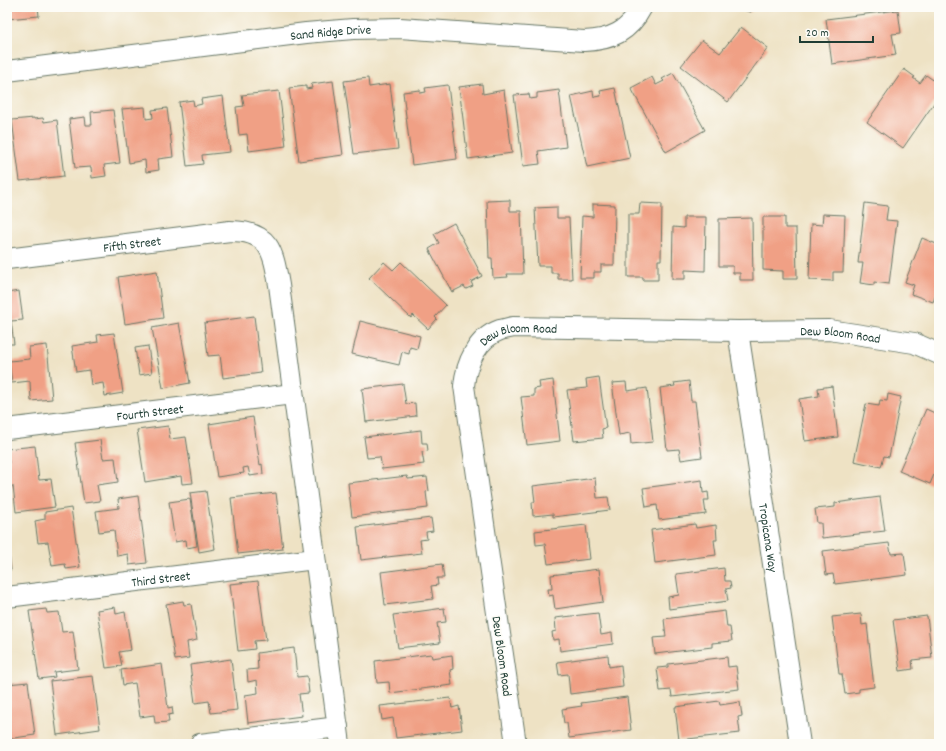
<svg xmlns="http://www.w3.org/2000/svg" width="946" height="751" viewBox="0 0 946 751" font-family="Dekko,sans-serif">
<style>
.building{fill:#f0a085}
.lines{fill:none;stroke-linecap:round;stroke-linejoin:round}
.street-casing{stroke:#677766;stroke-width:22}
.street{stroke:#fff;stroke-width:20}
.labels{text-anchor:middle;stroke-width:3.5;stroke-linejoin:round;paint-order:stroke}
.street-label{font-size:13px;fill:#1f3d34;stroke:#fdfcf7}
</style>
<rect width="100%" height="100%" fill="#fdfcf7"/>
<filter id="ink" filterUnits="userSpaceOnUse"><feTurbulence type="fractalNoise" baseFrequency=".025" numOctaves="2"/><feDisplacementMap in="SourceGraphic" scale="8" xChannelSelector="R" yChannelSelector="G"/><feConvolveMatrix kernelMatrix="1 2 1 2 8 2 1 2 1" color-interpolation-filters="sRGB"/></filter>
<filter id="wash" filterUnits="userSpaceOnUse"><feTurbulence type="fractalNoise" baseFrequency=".012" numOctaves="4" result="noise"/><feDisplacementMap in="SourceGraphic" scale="16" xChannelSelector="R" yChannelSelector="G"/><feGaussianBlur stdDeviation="0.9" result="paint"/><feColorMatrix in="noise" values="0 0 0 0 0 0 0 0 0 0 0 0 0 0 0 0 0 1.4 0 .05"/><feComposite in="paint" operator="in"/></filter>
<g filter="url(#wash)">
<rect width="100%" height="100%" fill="#eee2c4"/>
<g id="blocks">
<path class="building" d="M7,7H38L39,16L7,19Z
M65,7H92V8L66,10Z
M730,7H752L751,12Z
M898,10L901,33L892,34L896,55L832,64L826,19Z
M741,27L768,48L728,102L681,66L702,40L720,53Z
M904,69L915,77L913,78L920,83L926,75L939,84V96L903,148L867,122Z
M673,73L705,130L666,152L631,88L652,77L656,85L664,81L662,79Z
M368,78L369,87L390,84L398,149L354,154L344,81Z
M333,81L343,155L299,161L289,88L306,86V89L312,88L311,84Z
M482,84L483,94L504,90L512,153L468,159L459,87Z
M448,85L457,159L412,165L403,92L420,90V93L426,92L425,88Z
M615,88L630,158L587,167L571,96L593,91L594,97L601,96L600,91Z
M559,90L566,147L538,151L540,164L523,166L514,95L529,94L530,99L537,98V93Z
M279,91L286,146L249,151L247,134L239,135L236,107L244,106L242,95Z
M223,96L230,152L202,155L203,164L187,166L179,102L193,100L194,106L202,104L201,99Z
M145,107L146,119L153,118L152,110L167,108L173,157L158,159L159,170L146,172L145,160L129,163L122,109Z
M113,110L120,163L104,165L106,176L92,178L91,167L75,168L69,119L85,117L86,125H92L91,112Z
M34,118V119L43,118L44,122L57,120L64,176L20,181L12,120Z
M510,200V211H521L523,274H507L508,277L493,278L492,258H489L487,201Z
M640,203L662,204L661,260H658V280H643V277H628V214H639Z
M865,203L888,206L886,220L897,221L889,284L874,282V285L860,283L863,263H858Z
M593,204L615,205L614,265H601V272H594V278H580L582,216L593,217Z
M557,207V218H569L572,279H558V273H551V266H538L535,208Z
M823,214L845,215L843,272H833V281L809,280L811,224L822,225Z
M684,217H706L705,271L685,270V279H672L673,227L684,228Z
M763,217H785V228H796L797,279H783V271L763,270Z
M752,218L753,280H740V273H733V266H719V219Z
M454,223L482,276L471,282L473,286L466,289L464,286L452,292L429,249L439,243L434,234Z
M922,238L939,245V286L933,302L911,294L914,285L905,282Z
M384,262L393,270L401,262L446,305L435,317L437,319L428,329L413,315L411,318L369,278Z
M157,271L163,318L125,324L118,277Z
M19,291L23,320L11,321L14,344H7V293Z
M254,316L261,373L223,378L220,355L208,356L204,323Z
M360,321L420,336L417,349L410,347L409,354L402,352L399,365L352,354Z
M179,323L190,383L163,388L152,328Z
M114,333L123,393L105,396L103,383L91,385L89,370L76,372L72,346L98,342L97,335Z
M47,345L52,399L31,401L30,381L12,383L9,361L30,359L29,347Z
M148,346L152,373L139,375L135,348Z
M599,377L606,428L602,429L603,438L574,441L567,390L587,388L586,379Z
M553,380L560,441L527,445L521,397L534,396V389L540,388L539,382Z
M689,381L691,401H695L702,457L681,460L679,449L667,450L660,388L675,386L674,383Z
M626,382L627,391L647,388L653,442L631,444L630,433L619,435L612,383Z
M403,384L406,404L415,403L416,416L366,422L362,389Z
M832,386L838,437L805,441L799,399L819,396L818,388Z
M888,394L901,397L889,457L884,456L881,467L854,461L866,404L879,406L880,400L887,401Z
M926,409L939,415V463L930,484L899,471Z
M253,417L260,465L262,464L263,474L250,476L248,467L243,468L244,473L217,477L209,424Z
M168,426L170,439L186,437L193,483L182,484L181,476L145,482L137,430Z
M421,430L422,443H427L428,451L422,452L424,464L382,469L380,457L367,458L364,437Z
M100,440L103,459L115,458L118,482L97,485L100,501L84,503L75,443Z
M35,446L39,480L51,479L55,507L16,512L13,486H7V463H9L7,449Z
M407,476L408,479L427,477L429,491L426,492L428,508L352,517L348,483Z
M595,478L597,498L608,497L610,510L553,517V514L533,516L532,502H535L533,486Z
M702,480L703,493L708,492L709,500H704L706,514L659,520L657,505L646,507L643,488Z
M206,491L215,549L199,552L190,493Z
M276,493L283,549L238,554L231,498Z
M138,496L147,563L129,565L128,554L117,556L114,530L99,532L96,511L119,508L118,499Z
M880,497L885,531L822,538L821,523H817L815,509L835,507V503Z
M190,499L197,546L187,548L186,540L175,542L169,502Z
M71,508L80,567L66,569L65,564L52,566L48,542L38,543L35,521L45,519V512Z
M431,518L433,531L426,532L427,539L420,540L422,553L361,560L357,527Z
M695,524L696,528L716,525L717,540H714L716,555L655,563L651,530Z
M586,525L590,559L548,564L545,544L536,545L535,531Z
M889,543L891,554L904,553L907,575L835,584L833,574L826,575L823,551Z
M7,544H8L11,570H7Z
M442,564L444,578H437L438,585L431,586L433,599L385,605L381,572Z
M724,568L725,581H730L731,588L726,589L728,601L669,609L668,597L679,595L676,574Z
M599,569L603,602L555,609L553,595L549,596L548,589H552L551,575Z
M258,581L266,640L254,641L255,649L238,651L230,584Z
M183,601L184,605L191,604L197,640L187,642L189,658L175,660L166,604Z
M115,607L116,614L125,612L131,650L119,652L122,666L106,668L97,610Z
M444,608L446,622L437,623L440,643L398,648L393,615Z
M46,609L47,613L59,612L62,632L73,631L78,669L54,672L55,677L39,679L29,611Z
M725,611L727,627H730L732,641L712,643V647L655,654L653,638L666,637L664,619Z
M598,613L601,635L612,633L613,644L560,651L559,639L553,640L552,632L556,631L555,618Z
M861,614L862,625L867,624L874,687L859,689V692L845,694L842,674H839L832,617Z
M927,616L932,658L912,660L913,669L900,671L893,620Z
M294,648L297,677L307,676L309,693L299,694L302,716L248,723L245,695L258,693L257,680L248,682L247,670L258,669L257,653Z
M431,654L432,658L452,655L453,669L450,670L452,685L390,693L389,682L377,683L375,661Z
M608,655L609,667L621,665L623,687L570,694L568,674L559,675L557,662Z
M727,657L728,667L736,666L739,689L672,697L671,690L660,691L657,668L668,667V664Z
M231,659L237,710L211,713L209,701L195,703L190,665Z
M162,664L168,708L172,707L173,714L168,715L169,722L155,723L154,715L140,717L135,683L123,685L121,670Z
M93,676L100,729L57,735L50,681Z
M28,682L35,735L7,739V684Z
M627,697L631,730L569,738L567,723H564L562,709L582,706L581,703Z
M450,698L452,708L459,706L462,730L396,738L393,718L382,720L380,706Z
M719,701L720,705L740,702L742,716L738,717L740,733L679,740L675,707Z"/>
</g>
</g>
<g filter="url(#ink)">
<use href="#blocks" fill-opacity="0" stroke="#677766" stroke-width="1"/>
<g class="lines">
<g class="street-casing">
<g id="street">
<path id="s1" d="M7,71L306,33L353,29L400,28L584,41C611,40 629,32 642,7"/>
<path id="s2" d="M7,259L230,231C270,231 273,251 279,285L340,744"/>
<path id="s3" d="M738,331L800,744"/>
<path id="s4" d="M7,429L293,394"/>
<path id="s5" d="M7,597L315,559"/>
<path d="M200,744L338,727"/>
<path id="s6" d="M516,744L464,386C466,364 477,338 500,330C504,329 509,328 513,327L738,331L829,330L914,343L939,354"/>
</g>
</g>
<use href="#street" class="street"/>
</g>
</g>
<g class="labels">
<g class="street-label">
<text dy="5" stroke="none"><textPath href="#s1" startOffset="326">Sand Ridge Drive</textPath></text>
<text dy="5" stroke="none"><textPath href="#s2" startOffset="126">Fifth Street</textPath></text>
<text dy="5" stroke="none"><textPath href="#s6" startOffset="773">Dew Bloom Road</textPath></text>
<text dy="5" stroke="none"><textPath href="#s6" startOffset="449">Dew Bloom Road</textPath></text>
<text dy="5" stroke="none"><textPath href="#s4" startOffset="144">Fourth Street</textPath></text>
<text dy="5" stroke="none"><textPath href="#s3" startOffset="209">Tropicana Way</textPath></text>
<text dy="5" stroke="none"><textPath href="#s5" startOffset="155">Third Street</textPath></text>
<text transform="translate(503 656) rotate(82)" y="5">Dew Bloom Road</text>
</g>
</g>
<rect width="946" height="751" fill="none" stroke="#fdfcf7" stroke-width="24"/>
<path d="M800 36v6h73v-6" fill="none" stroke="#1f3d34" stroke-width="2"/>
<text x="806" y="36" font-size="12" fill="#1f3d34" stroke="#fdfcf7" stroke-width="3" paint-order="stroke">20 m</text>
</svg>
